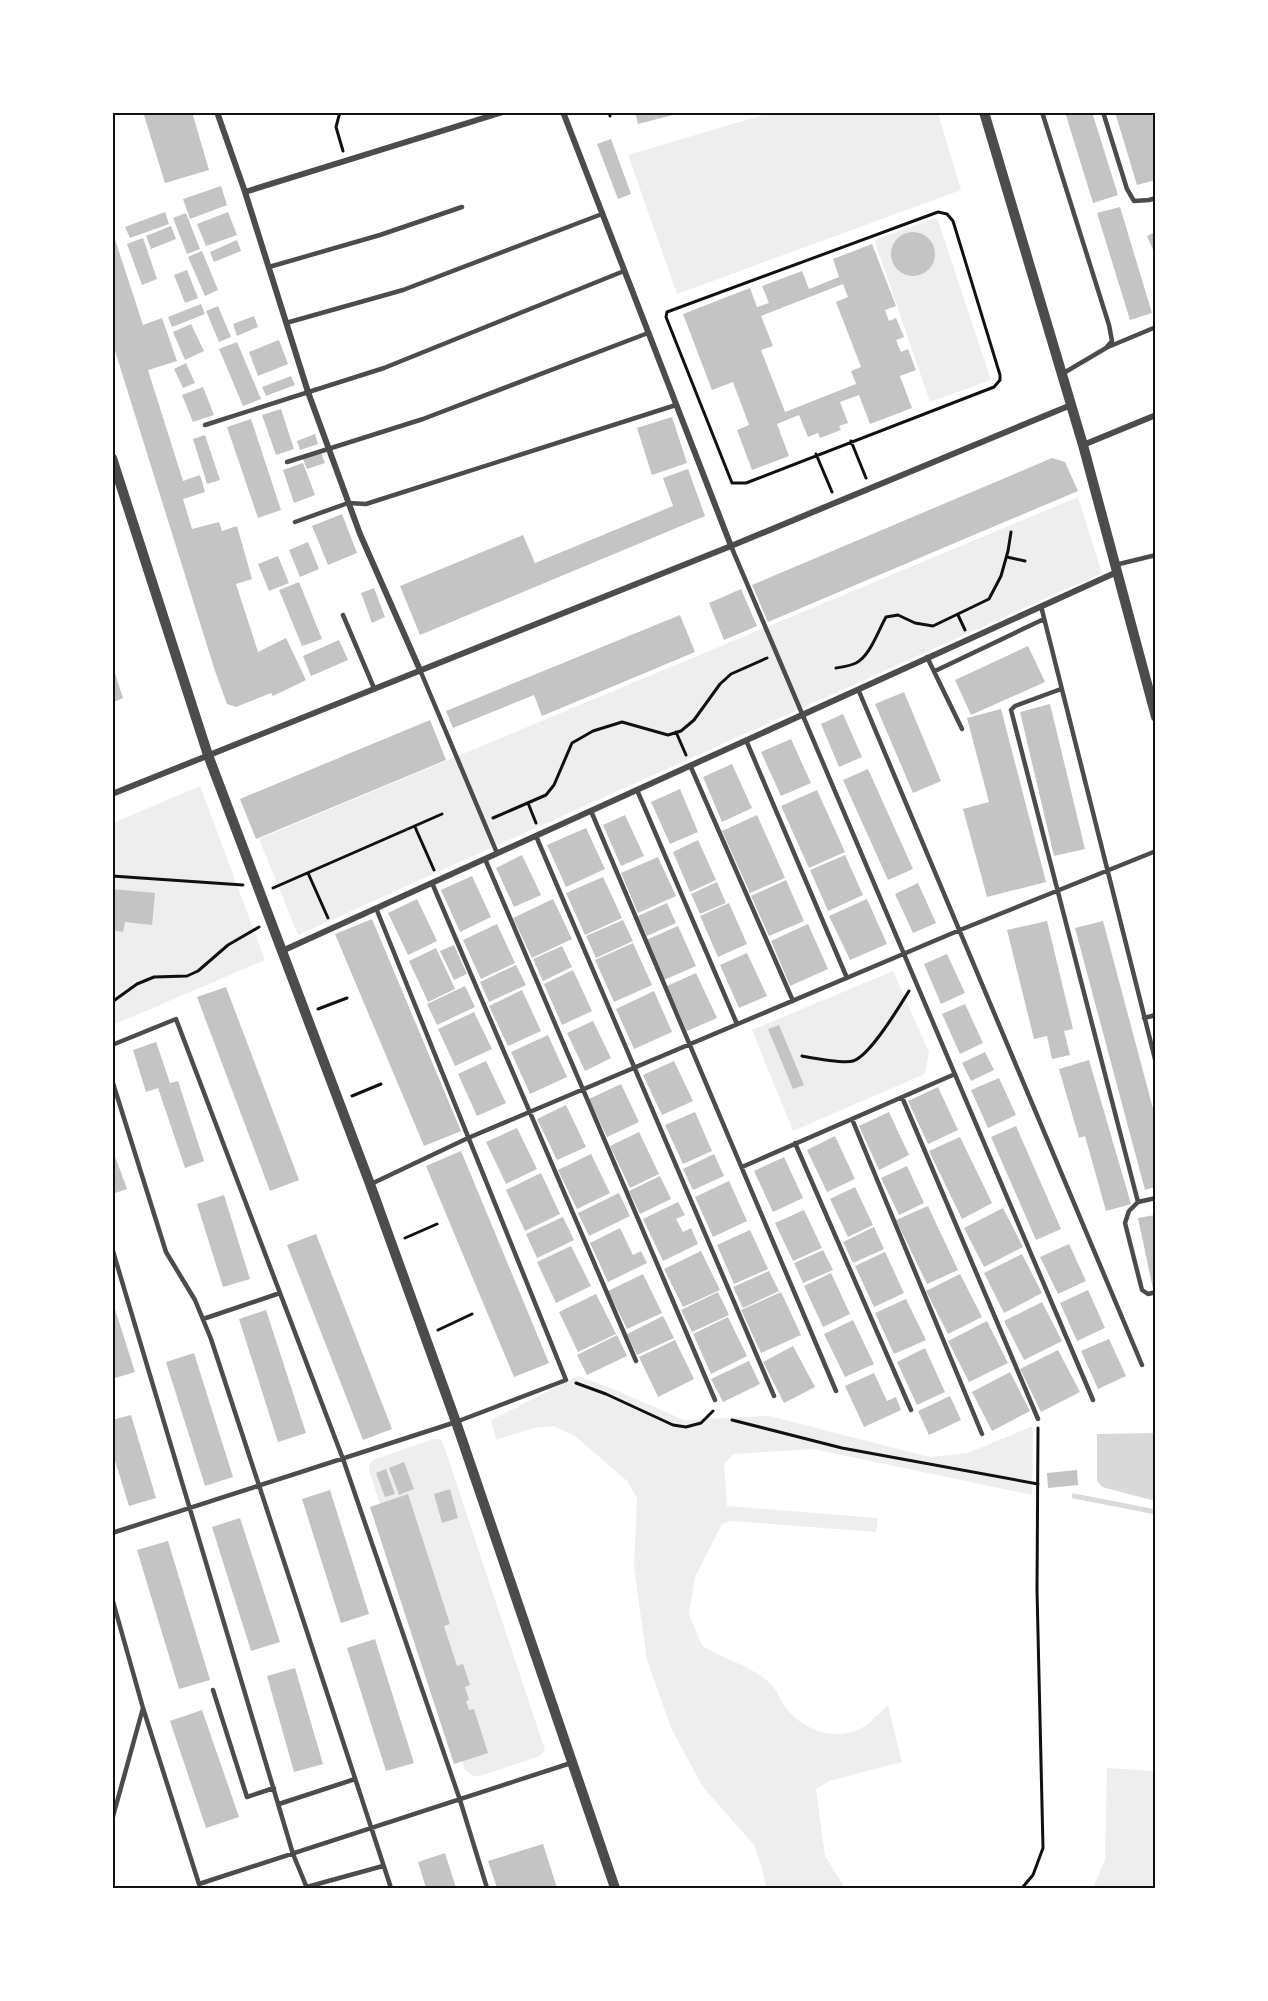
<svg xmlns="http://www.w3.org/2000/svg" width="1268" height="2001" viewBox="0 0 1268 2001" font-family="Karla,sans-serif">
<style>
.green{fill:#eee}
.water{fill:#d9d9d9}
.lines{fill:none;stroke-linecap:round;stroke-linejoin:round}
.stream{stroke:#d9d9d9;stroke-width:5}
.building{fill:#c4c4c4;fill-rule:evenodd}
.path{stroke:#111;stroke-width:3}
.service{stroke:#4c4c4c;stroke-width:4.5}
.minor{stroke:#4c4c4c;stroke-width:6}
.tertiary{stroke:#4c4c4c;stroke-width:10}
.neatline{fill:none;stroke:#111;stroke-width:2}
</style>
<rect width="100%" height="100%" fill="#fff"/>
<path class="green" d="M770,113H938L961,190L677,294L628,155Z
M935,218L938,220L991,380L930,402L875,242L877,239Z
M1078,497L1102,573L298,935L259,839Z
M200,786L265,960L113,1025V823Z
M893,971L929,1052L925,1074L793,1131L752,1030Z
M578,1376L613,1389L684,1420L769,1416L930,1457L968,1453L1033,1426L1032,1495L813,1449L734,1454L724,1464L727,1506L878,1518L876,1532L732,1521L722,1524L695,1577L689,1614L702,1646C724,1659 752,1666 771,1684C777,1690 780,1700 786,1708C805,1732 840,1744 868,1724C875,1718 881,1711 888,1705L902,1762L829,1781L816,1789L825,1856L845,1888H766L762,1868L754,1845L703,1787L672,1730L647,1660L634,1568L637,1498L627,1481L575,1436L553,1426L534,1428L496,1440L491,1420Z
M433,1439H441L445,1449L545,1750L541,1755L534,1758L480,1776H473L465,1770L369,1470V1465L373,1460Z
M1107,1768L1155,1771V1888H1093L1105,1860Z"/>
<path class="water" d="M1155,1433V1501L1102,1487L1097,1481V1434Z"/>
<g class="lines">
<path class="stream" d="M1074,1496L1156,1512"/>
</g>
<path class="building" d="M143,112H192L209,170L165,183Z
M635,112H673V115L638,124Z
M1065,112H1092L1118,195L1093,203Z
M1115,112H1152L1155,125V180L1137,185Z
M611,139L631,194L618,199L597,144Z
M221,186L227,205L190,219L183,199Z
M1120,207L1152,313L1130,320L1097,213Z
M165,212L169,224L130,238L125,227Z
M228,212L237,235L206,246L197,224Z
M186,213L200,249L187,254L173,218Z
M171,226L176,239L151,249L146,236Z
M112,230L143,325L162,318L177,361L148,370L183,481L200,475L205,492L183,499L192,529L219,522L222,531L237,526L252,579L236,584L258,652L286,638L306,680L273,696L271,693L236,707L227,704L215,671L112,341Z
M1155,232V252H1154L1147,236Z
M891 254a22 22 0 1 1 44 0a22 22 0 1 1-44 0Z
M143,238L157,279L142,285L127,244Z
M237,240L241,251L214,262L210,252Z
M872,244L896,306L885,310L889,321L896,318L904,337L896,340L901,352L908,349L916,370L900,376L912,408L870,424L859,395L840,402L848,423L839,426L841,430L820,438L818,433L808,437L799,415L777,424L789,456L752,470L737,430L749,425L733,382L712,390L683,314L750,288L757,307L769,303L762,286L802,271L809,289L839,277L833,259ZM843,284L848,297L836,302L861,367L851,371L856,384L785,412L761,350L773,346L761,316Z
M202,251L218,290L205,296L188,257Z
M187,270L198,298L185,303L174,275Z
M201,304L205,314L172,327L168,317Z
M218,306L231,337L219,342L206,311Z
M254,316L258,327L237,336L233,324Z
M191,324L204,351L185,360L173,332Z
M279,340L288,364L258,376L249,352Z
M237,342L261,399L243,406L219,349Z
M186,363L195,383L183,388L174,369Z
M291,376L295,385L266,396L262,387Z
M203,387L214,415L193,422L182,395Z
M281,409L294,449L276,455L262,415Z
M672,417L687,463L652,475L637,428Z
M251,419L281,510L258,518L227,427Z
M315,434L318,444L300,450L297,441Z
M205,435L220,480L207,484L193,439Z
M321,453L325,463L307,469L303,459Z
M1052,458L1065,462L1078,491L768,622L752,585Z
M303,463L315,495L294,503L283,470Z
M688,469L705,516L420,635L400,586L523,535L535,563L673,506L663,478Z
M342,514L357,553L328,565L312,526Z
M308,542L319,569L300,577L289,550Z
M278,556L289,583L269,591L258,564Z
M299,582L322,639L302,646L279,590Z
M374,588L385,617L372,623L361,593Z
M741,589L757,626L724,640L709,603Z
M680,615L695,652L542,716L534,695L453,728L446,711Z
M339,640L348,660L311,676L303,656Z
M1028,646L1045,682L971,715L955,680Z
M112,664L123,698L112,703Z
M904,692L941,781L913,793L875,704Z
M1050,704L1085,849L1054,856L1020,712Z
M1001,709L1046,882L987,897L963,809L989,802L967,718Z
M843,714L862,757L839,767L821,724Z
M430,720L446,760L256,839L240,799Z
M791,739L811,783L781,796L761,752Z
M732,764L752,808L722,822L703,777Z
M868,769L913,869L888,880L843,780Z
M680,789L698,832L670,844L651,802Z
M817,790L845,852L809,868L781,806Z
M625,815L644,856L621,866L603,825Z
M757,815L785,878L750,893L722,831Z
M586,828L605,869L566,887L547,845Z
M698,840L716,880L690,892L673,852Z
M522,855L541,895L514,907L496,868Z
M845,855L863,895L828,911L810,870Z
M658,857L676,896L638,913L621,873Z
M472,876L491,917L460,932L441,890Z
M603,877L622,918L585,935L566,893Z
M786,880L804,921L769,936L751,896Z
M717,882L726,903L700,914L691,894Z
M918,883L936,923L913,933L895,894Z
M112,889L155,893L152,925L125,922L123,932L112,930Z
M417,899L437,941L408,955L388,913Z
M553,899L572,939L532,958L513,918Z
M867,899L887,944L850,960L829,916Z
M667,903L676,923L647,936L638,916Z
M729,903L747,944L718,957L700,916Z
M372,919L461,1131L424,1146L335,934Z
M623,920L633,941L596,958L586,936Z
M1047,921L1073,1029L1064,1031L1070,1055L1052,1059L1047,1036L1034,1039L1007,930Z
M1103,921L1155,1116V1187L1145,1190L1075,928Z
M497,924L515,963L481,979L463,940Z
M808,924L828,969L790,986L771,941Z
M678,926L696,966L664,980L646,940Z
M633,943L652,985L614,1002L595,960Z
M454,945L467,974L454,980L440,951Z
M562,946L572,967L543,981L533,959Z
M436,948L455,989L428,1002L409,961Z
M747,953L767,996L739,1008L720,965Z
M947,954L965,993L941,1004L924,964Z
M516,965L526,985L489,1002L480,982Z
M573,970L592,1011L562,1025L544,984Z
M696,973L717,1018L687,1031L667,986Z
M465,986L475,1007L437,1025L427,1004Z
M226,987L299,1180L270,1191L197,997Z
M522,990L541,1031L508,1046L489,1006Z
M654,991L672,1032L634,1049L616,1009Z
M965,1004L983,1043L960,1054L942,1014Z
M474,1012L492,1049L455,1066L438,1029Z
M593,1021L611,1058L585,1071L567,1033Z
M779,1025L804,1085L793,1089L768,1029Z
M548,1035L567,1077L530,1094L511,1052Z
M156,1042L170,1083L178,1081L204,1161L185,1168L158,1088L146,1092L133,1050Z
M985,1052L994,1070L971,1081L962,1063Z
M1089,1060L1131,1204L1106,1211L1085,1136L1079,1138L1059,1069Z
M486,1061L506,1103L477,1116L458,1074Z
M674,1061L693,1101L662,1115L643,1075Z
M999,1078L1016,1115L988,1128L971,1090Z
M621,1084L639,1122L607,1137L589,1099Z
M938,1087L958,1130L928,1144L908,1101Z
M566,1105L586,1147L557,1160L537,1119Z
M695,1112L712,1151L683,1164L665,1125Z
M889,1112L909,1155L879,1170L859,1126Z
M1016,1126L1061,1229L1036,1240L991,1137Z
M517,1128L537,1169L506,1184L486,1142Z
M639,1132L659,1174L630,1188L610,1146Z
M835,1136L855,1179L827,1192L807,1150Z
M960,1137L992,1203L962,1219L929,1151Z
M112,1148L127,1189L112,1194Z
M461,1151L549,1363L514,1377L426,1166Z
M591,1154L610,1193L577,1209L558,1170Z
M714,1154L724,1176L693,1190L683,1169Z
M784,1157L803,1198L773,1212L754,1171Z
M907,1166L924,1203L899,1215L881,1178Z
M541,1173L560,1214L525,1231L506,1190Z
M660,1176L671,1199L640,1214L629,1191Z
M729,1181L747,1221L713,1237L695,1197Z
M855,1187L873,1225L848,1237L830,1199Z
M619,1193L630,1216L589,1236L578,1213Z
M224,1195L250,1279L223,1287L197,1204Z
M678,1202L685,1215L676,1219L683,1232L691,1228L698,1244L663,1261L643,1219Z
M928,1206L958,1270L927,1284L896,1220Z
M1003,1208L1023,1247L984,1267L964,1228Z
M804,1210L822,1248L793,1261L775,1223Z
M1155,1215V1289H1153L1138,1218Z
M563,1217L574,1240L537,1258L526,1234Z
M874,1227L884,1249L853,1263L843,1242Z
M620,1228L633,1255L641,1251L647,1263L608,1282L590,1243Z
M750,1230L768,1269L734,1284L717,1245Z
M316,1234L392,1429L363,1440L287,1245Z
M1069,1244L1086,1281L1058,1294L1040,1257Z
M571,1246L591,1286L556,1303L537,1262Z
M823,1250L833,1270L803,1283L794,1263Z
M701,1251L720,1290L683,1307L664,1269Z
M885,1252L904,1293L874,1307L855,1266Z
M1022,1254L1042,1293L1004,1313L984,1273Z
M769,1271L779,1291L743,1308L733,1287Z
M831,1273L850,1314L823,1327L804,1286Z
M643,1274L662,1313L627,1329L608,1291Z
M960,1274L982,1317L948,1334L926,1291Z
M1088,1290L1105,1328L1077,1341L1060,1303Z
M718,1292L729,1315L692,1332L681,1310Z
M781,1292L801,1335L761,1353L741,1310Z
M596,1294L616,1334L578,1352L559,1312Z
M906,1299L926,1340L894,1354L875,1313Z
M112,1300L135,1372L112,1379Z
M1042,1302L1062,1341L1024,1360L1004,1321Z
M266,1310L306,1433L278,1442L239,1319Z
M663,1316L674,1338L637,1355L627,1334Z
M728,1317L747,1356L711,1374L693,1334Z
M853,1320L874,1364L845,1377L824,1334Z
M987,1321L1008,1363L969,1382L948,1341Z
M617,1335L627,1356L587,1375L577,1355Z
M1109,1339L1126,1376L1098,1389L1081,1351Z
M675,1340L694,1379L658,1397L639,1357Z
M793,1346L815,1387L784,1403L763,1362Z
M925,1348L945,1392L917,1405L897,1362Z
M1058,1350L1080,1392L1041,1412L1020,1369Z
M194,1353L233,1477L205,1486L166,1362Z
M749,1361L760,1384L723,1402L711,1379Z
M1010,1372L1030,1411L992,1431L972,1392Z
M874,1373L887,1401L896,1397L901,1410L864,1427L845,1386Z
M950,1396L961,1420L929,1435L918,1411Z
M131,1415L156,1498L129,1506L112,1451V1420Z
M404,1462L414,1489L399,1495L389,1468Z
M386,1469L395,1494L385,1497L376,1473Z
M1077,1470L1078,1485L1048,1488L1047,1473Z
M450,1489L458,1518L442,1523L434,1494Z
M330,1490L369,1614L341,1623L302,1499Z
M408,1494L450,1624L444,1626L457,1666L463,1664L470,1685L465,1687L469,1700L466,1701L469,1710L474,1709L488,1753L454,1764L370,1507Z
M240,1518L280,1642L251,1651L212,1527Z
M168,1541L210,1680L179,1689L137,1550Z
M375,1639L414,1763L386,1771L347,1648Z
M295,1668L323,1764L294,1772L267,1676Z
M202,1710L239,1817L206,1828L170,1721Z
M543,1844L557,1888H497L488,1861Z
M445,1853L456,1888H426L418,1862Z"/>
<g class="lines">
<path class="path" d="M340,112L336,127L343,151
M609,112L610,116
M938,212L947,214L953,221L1000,375V380L994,387L746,483H732L666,317L667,312Z
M851,441L866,478
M816,454L832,492
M1007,557L1025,561
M958,615L965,630
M836,668C842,667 850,666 856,663C870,656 878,631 886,617L898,615L915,623L933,626L989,599L1001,576L1008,551L1011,532
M676,732L686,755
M528,803L536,823
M493,818L546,795L554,785L572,743L593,731L622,722L668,735L681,731L694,720L720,684L731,674L767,658
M415,827L434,870
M308,873L328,918
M112,876L243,885
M273,888L442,814
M112,1002L137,984L154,977L187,976L198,971L228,945L259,927
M318,1009L347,998
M802,1056C813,1058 844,1064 853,1061C870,1056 899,1007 909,991
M352,1096L381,1084
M405,1238L437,1224
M438,1330L472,1314
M576,1383L606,1394L673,1425L686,1427L701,1423L713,1411
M732,1420L842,1448L1038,1484
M1022,1888L1033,1875L1043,1848L1037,1590L1038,1428"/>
<path class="service" d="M1042,112L1109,325L1112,341L1106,348L1062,374
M1103,112L1127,189L1134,201L1149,200L1156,198
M269,267L380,235L462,207
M286,323L403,290L602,214
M1108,347L1156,327
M205,425L384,368L624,271
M287,462L423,419L648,333
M295,522L348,503L366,504L676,405
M731,546L1093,1400
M1115,565L1156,555
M1041,606L1156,1063
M343,615L374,688
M927,657L962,729
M420,670L497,853
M935,671L1044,619
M858,689L1142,1365
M1061,689L1015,706L1011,710L1138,1202
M746,740L847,978
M690,765L793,1001
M637,790L737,1024
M591,811L836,1391
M536,836L774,1396
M485,859L715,1400
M432,883L636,1361
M1144,1018L1156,1015
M112,1045L176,1019L343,1459L460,1800L487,1888
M112,1080L166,1252L195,1300L211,1339L391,1888
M902,1097L1038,1419
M852,1119L982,1434
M795,1143L911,1410
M742,1167L955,1074
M371,1184L468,1138L960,930L1156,851
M1156,1198L1138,1202L1129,1211L1125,1223L1142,1290L1148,1294L1156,1292
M112,1248L293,1854L307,1888
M203,1319L280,1293
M112,1533L456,1422L566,1380L376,908
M112,1598L143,1708L199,1884L571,1763
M213,1690L247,1797L274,1788
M279,1804L355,1779
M112,1820L143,1708
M303,1888L383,1866"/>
<path class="minor" d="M217,112L245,192L308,392L360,534L420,670
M563,112L731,546
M245,192L503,112
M1083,445L1156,415
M112,794L731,546L1071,405
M282,951L1117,572"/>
<path class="tertiary" d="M984,112L1083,445L1156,717
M112,458L208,755L370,1184L456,1422L615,1888"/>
</g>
<rect width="1268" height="2001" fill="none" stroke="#ffffff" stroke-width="228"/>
<rect x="114" y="114" width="1040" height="1773" class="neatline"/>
</svg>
